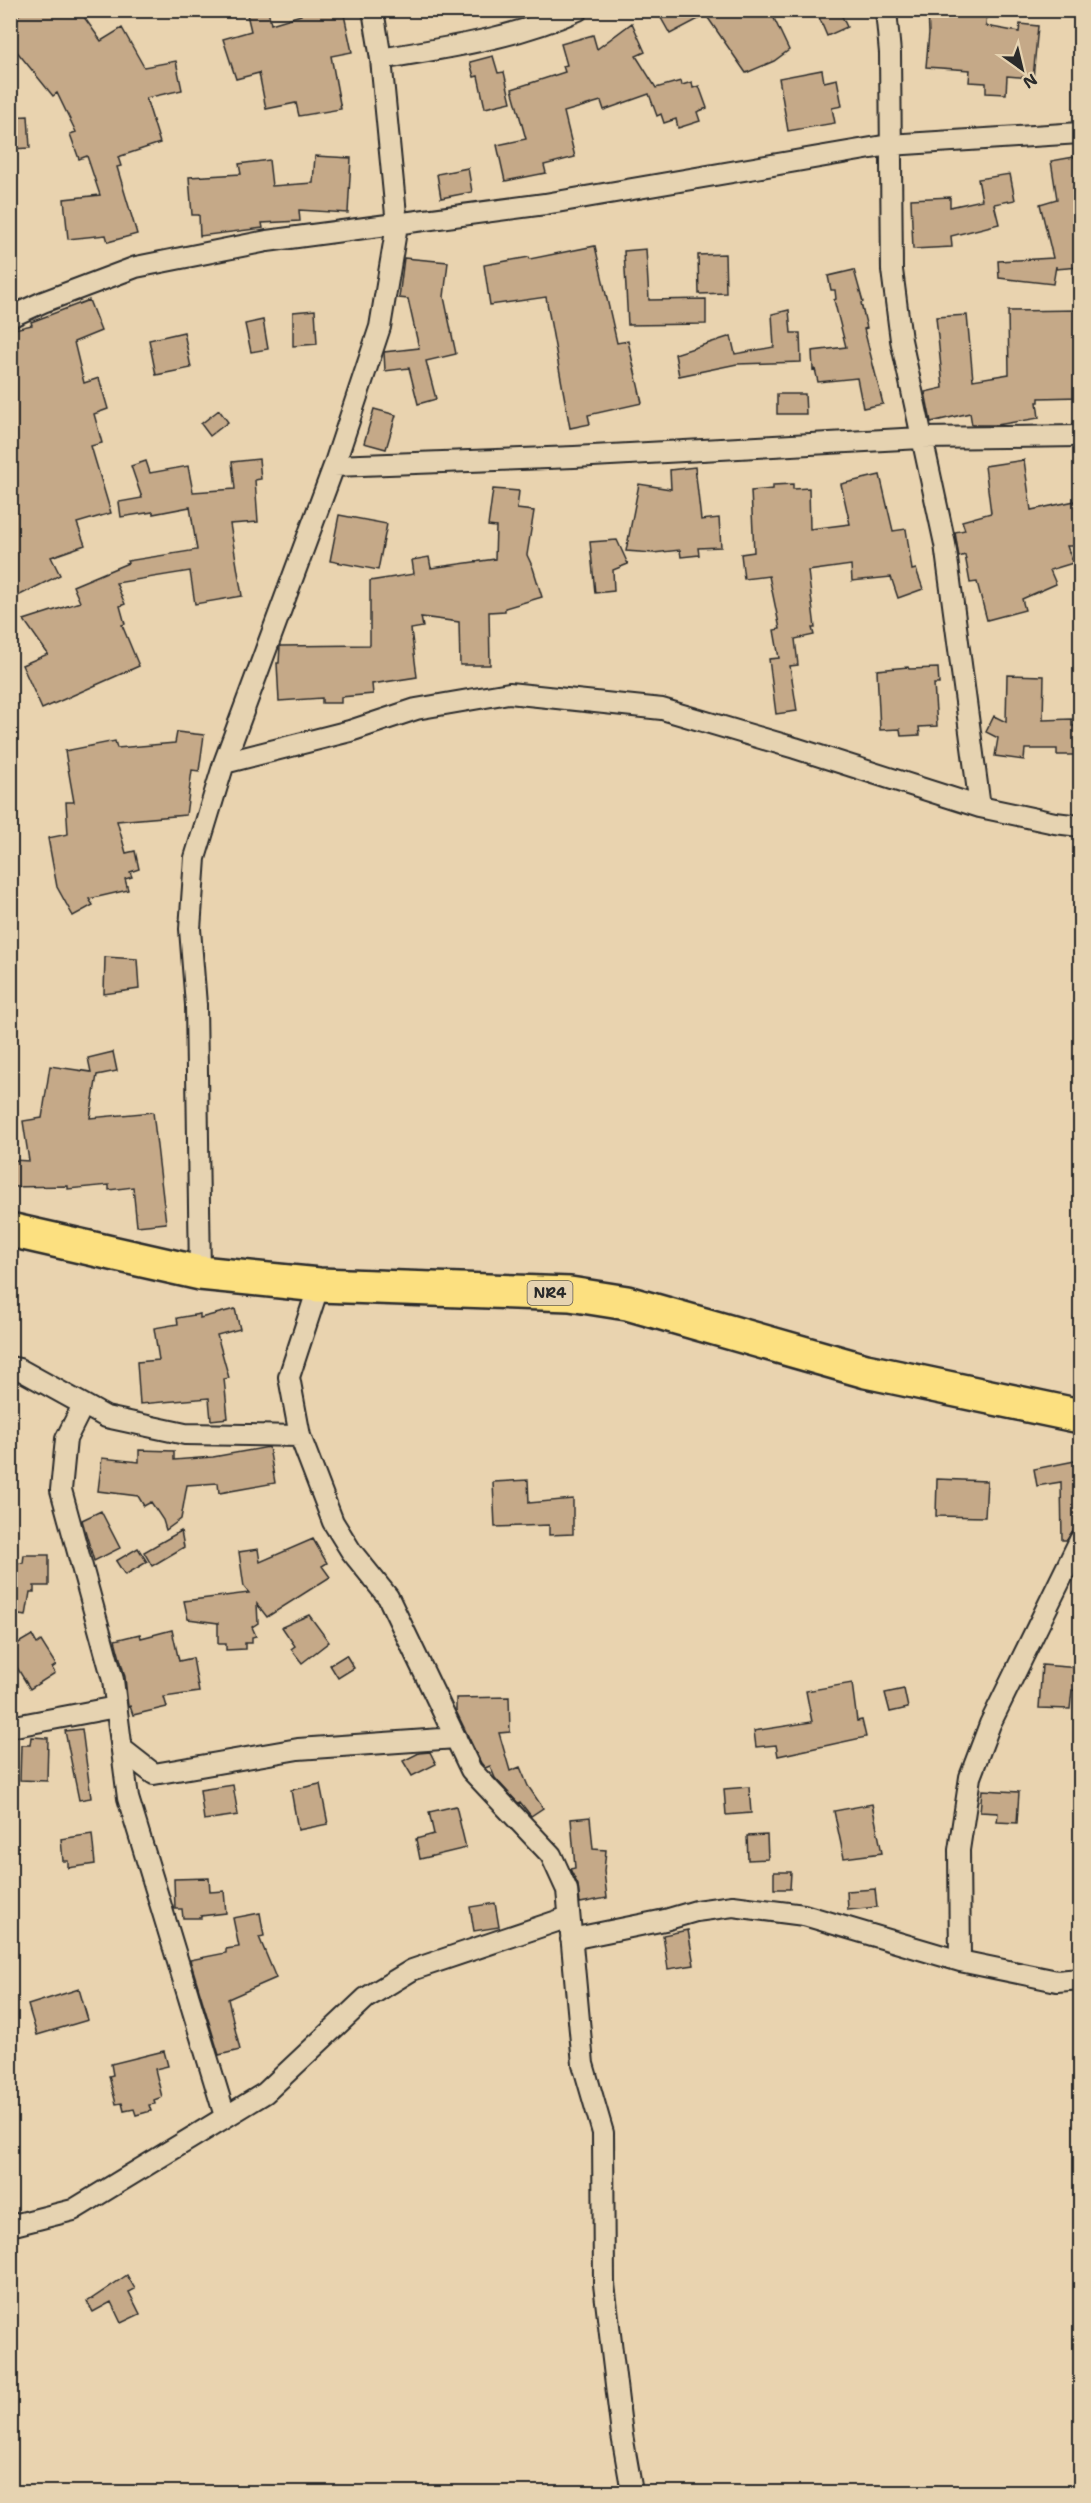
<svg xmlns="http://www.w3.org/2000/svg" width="1091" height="2503" viewBox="0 0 1091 2503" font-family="'Shantell Sans',sans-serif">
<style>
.building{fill:#c5a988;stroke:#2b2b2b;stroke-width:1.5}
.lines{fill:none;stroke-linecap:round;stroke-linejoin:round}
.minor-casing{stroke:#2b2b2b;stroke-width:24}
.trunk-casing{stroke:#2b2b2b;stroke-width:38}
.minor{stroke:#e6d3b1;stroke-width:20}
.trunk{stroke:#fce080;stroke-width:33}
.labels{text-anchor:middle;stroke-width:5;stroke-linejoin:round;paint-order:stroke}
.shield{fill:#e6d3b1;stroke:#635d53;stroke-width:1.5}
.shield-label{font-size:15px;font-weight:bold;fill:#2b2b2b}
</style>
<rect width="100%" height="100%" fill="#e9d3af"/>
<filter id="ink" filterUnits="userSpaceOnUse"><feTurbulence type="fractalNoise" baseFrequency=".0167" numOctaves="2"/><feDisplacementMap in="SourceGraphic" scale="12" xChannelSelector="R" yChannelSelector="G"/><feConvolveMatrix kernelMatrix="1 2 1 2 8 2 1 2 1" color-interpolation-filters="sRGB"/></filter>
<g filter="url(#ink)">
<path class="building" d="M25,10H79L101,41L122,28L144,67L176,61L182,90L146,98L160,143L118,157L121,166L117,167L137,234L108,242L106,235L68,239L64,199L100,195L87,156L79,159L70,134L76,132L57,93L53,96L10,43V22Z
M246,10H268L271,24L301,15L300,10H343L352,52L331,56L341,109L299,116L296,103L266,109L259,73L236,79L223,39L251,31Z
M674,10H770L789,50L774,61L746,73L706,15L670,34L661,18Z
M816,10H839L847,27L827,36Z
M928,10H987L986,26L1019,32L1020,24L1038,26L1033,78L1007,76L1006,94L986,93V83L969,82L970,70L926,67L929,33Z
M632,23L645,52L636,56L656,88L681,81L682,85L692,82L693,88L699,86L707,108L697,112L700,121L678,128L676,119L664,123L661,114L657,116L649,94L604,110L601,101L564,112L575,157L544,165L546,173L505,181L497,145L526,139L512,89L565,72L563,66L567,65L561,44L593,35L597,49Z
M493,56L498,73L504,72L511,102L485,108L478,76L474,77L470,62Z
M822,70L824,82L837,79L842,106L832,108L835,123L788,131L779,78Z
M28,116L30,148L10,149V117Z
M315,156L351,158L348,213L299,210L300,221L262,223L263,228L200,236L199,215H192L189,177L241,174L239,164L269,160L272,186L313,183Z
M1080,156V267L1056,269V266L1053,284L999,278L998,261L1053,258L1040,204L1057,199L1051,161Z
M468,168L472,192L441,198L437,174Z
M1010,174L1015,200L994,204L999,224L951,236L952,247L913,249L911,199L950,197V207L982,200L978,179Z
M595,246L617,343L628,341L642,403L588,415L590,424L570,428L546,297L490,305L484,265L529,257L530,259Z
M646,249L649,300L706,299V324L628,325L624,251Z
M725,254L726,293L699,294L698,255Z
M404,258L448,262L444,297L456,354L426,361L436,399L418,404L409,368L385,371L384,352L419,348L408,299L399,298Z
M854,270L863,302L861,303L867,328L864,329L883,404L863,408L857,378L818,382L815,369L813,370L812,351L846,347L834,300L836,299L835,290H831L828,276Z
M89,300L101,331L74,342L84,383L99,378L108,409L94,414L102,443L91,446L111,513L77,523L85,545L51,557L60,575L10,600V471L16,468L10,450V441H14L10,423V330L32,325L31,322Z
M315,310L317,344L293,346V312Z
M789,310L791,333H800L801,362L737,364L679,376L675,354L731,336L735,354L774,347L772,314Z
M1080,310V339L1078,340L1079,397L1039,398V402H1037L1039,418L997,425H972L970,413L931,422L925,392L943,388L936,317L967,315L973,380L1009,374L1008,311Z
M263,320L268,349L251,352L245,324Z
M184,332L191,368L156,375L149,340Z
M777,394H805L806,414H777Z
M374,409L396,415L386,449L364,443Z
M219,410L228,422L210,436L201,424Z
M259,459L261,479L255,480L258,522L230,524L242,596L195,604L190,571L116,583L125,604L120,606L125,624L122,625L139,666L42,709L22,665L48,654L24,620L80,602L73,586L128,563L127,561L197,550L190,507L153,514V512L121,517L119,502L142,498L131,466L146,461L150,473L188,466L193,492L235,489L232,462Z
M1024,460L1031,510L1080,500V546H1067L1073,563L1050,570L1056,584L1022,599L1025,610L987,620L977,582L970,583L965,555L959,557L955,532L965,530L962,521L991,513L985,466Z
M695,467L701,520L719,518L721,547L698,548L699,555L681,557L680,550L653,553L626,551L639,484L671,489L670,470Z
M880,475L893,531L906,529L912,570L916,569L923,589L898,598L891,577L852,581L851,565L808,571L815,628H812L814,635L795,639L798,665L790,666L797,711L776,714L769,659L779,658L774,630L780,629L769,576L744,579L741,554L754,552L751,491L773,489V485L793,484V489L809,488L810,529L850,524L841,484Z
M493,489L519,491L517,509L534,511L527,555L533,568L542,597L505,608V611L489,612L490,665H460L459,622L421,617L423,627L411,629L417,677L372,684L373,694L341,697V703H322V698L279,701L277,663H279L280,646L370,645V581L414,574L412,560L429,557L431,568L495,559L496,527L488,526Z
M339,515L387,524L378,570L330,561Z
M617,540L628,564L613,570L614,591L595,593L590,542Z
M908,667L909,669L938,668L939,684H934L937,726L919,727L920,735L901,736L900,729L880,730L877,670Z
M1007,675L1044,676L1043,720L1072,719V726H1079L1080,755H1057V749H1025L1024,760L995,756L998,738L986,732L994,716L1006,722Z
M177,732L204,735L199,771L192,770L186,815L117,821L126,853L135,851L139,869L130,872L132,877L125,879L128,890L89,899L93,905L73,916L57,887L48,838L68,834L66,802H74L65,751L115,741L117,748L175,743Z
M105,957L137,959L139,989L104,994Z
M113,1052L117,1071L97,1075L90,1118L153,1112L166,1223L137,1226L133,1187L109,1190V1185L68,1189V1186L10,1187L13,1160L29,1161L23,1121L42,1118L50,1066L91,1072L88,1058Z
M235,1309L240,1329L217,1335L229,1378L224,1379L228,1418L211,1420L209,1398L140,1404L137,1362L159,1360L154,1328L178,1324L177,1318L200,1314V1318Z
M269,1447L275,1483L219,1493L218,1483L187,1485L181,1519L166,1530L163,1520L151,1502L144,1506L138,1496L98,1491L102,1458L139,1462V1450L174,1451V1460L213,1457Z
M1080,1460L1079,1528L1073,1530L1067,1540H1062L1061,1482L1037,1486L1034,1469Z
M937,1479L987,1481L985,1517L936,1516Z
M528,1480L529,1503L573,1499V1534L549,1535V1525L495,1527L493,1482Z
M101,1511L120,1548L94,1561L82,1520Z
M181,1531L184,1547L152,1566L144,1552Z
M313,1539L327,1563L322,1566L330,1577L267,1617L257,1604L258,1623L252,1627L256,1636L252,1637V1643H245V1649L226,1650V1644H218V1623L188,1619L184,1601L249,1593L244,1587L239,1552L258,1549L260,1562Z
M138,1548L147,1562L125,1575L116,1561Z
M24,1555H49V1586H34V1592H30L26,1616L12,1614V1564L23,1563Z
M309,1615L329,1642L302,1663L291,1649L295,1646L282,1627Z
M172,1630L179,1661L193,1658L199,1692L164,1697L167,1707L133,1715L130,1706L128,1707L125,1677L115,1640L140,1634L141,1638Z
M32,1635L37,1644L41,1641L56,1665L52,1668L55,1673L30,1689L10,1656V1648Z
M346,1655L354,1668L338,1678L330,1665Z
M1042,1665L1080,1668V1691L1072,1690L1070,1709L1039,1708Z
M852,1683L857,1721L862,1720L866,1737L778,1756L776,1745L756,1747L754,1731L812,1722L806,1691Z
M904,1689L908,1708L890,1712L885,1693Z
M509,1697L510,1732L499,1733L510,1771L520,1767L528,1786L543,1808L531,1816L520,1802L518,1803L495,1778L490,1766L485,1768L481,1763L456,1711V1698Z
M82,1729L91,1798L79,1800L65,1731Z
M31,1737L48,1738L47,1781L20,1780L21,1745H30Z
M430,1752L436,1764L412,1776L403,1761L419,1753Z
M320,1784L328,1824L298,1830L291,1790Z
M233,1785L238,1815L204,1820L200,1790Z
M749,1787L751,1813L726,1815L724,1789Z
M982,1790L1019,1792L1017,1823L997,1822L998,1813L980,1812Z
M872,1804L882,1853L844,1858L834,1811Z
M456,1806L466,1848L420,1859L416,1839L434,1834L429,1812Z
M590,1817L593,1849L606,1850L604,1871L607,1898L580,1903L578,1885L570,1869L575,1868L571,1819Z
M92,1834L95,1864L68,1868V1861H63L61,1839Z
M767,1835L768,1859L748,1860L747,1836Z
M774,1872H791L790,1889H774Z
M209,1878L210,1892L224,1891L226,1913L201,1916V1918H183L182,1909H175L174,1879Z
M875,1889L877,1907L848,1910L847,1891Z
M495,1903L499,1927L474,1931L470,1907Z
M260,1913L264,1936L259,1937L276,1978L228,1999L240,2050L219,2055L190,1960L226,1953V1949L239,1947L233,1918Z
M688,1930L694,1965L668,1969L663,1935Z
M79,1989L88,2020L37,2035L28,2005Z
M164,2051L168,2066L155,2069L162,2097L154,2100L155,2104L149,2105L151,2111L136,2115L134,2109L124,2111L122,2103L116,2104L109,2076L113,2075L111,2064Z
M127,2275L135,2289L129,2292L140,2314L121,2323L111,2302L93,2312L87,2302Z"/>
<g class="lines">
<g class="minor-casing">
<path id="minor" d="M886,10L890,53L892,270L901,340L945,544L980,807
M381,59C449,47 513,39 578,10
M10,317L43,302L136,267L267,241L545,204L889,145L1080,133
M334,466L574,457L921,438L1080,436
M224,763L350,731L416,709L509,693L662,709L795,748L980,807L1055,823L1080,826
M200,1273L196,1005L190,929L195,858L224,763L334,466L380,327L397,225L381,59L373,10
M319,1285L289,1377L300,1436L333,1522L351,1551L388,1597L471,1770L551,1855L567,1890L583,2064L603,2133L604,2284L622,2435L632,2492
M10,1367L19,1369L106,1417L185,1434L300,1436
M83,1405L66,1439L61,1490L113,1680L128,1798L225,2116
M10,1727L116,1707
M122,1749L154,1774L298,1749L456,1738
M571,1939L665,1920L696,1911L733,1906L804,1915L960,1961L1057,1981L1080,1979
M960,1961L959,1850L970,1777L990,1724L1080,1540
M10,2226L73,2210L265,2093L366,1998L412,1970L569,1917"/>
</g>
<g class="trunk-casing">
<path id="trunk" d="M10,1230L200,1273L319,1285L570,1294L627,1303L866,1371L1080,1416"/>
</g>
<use href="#minor" class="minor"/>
<use href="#trunk" class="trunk"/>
</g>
</g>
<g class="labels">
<rect class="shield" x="527.5" y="1281" width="45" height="24" rx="4.5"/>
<g class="shield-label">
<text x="550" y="1298">NR4</text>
</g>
</g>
<rect width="1091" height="2503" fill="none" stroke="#e6d3b1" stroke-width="36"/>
<rect x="18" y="18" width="1055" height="2467" fill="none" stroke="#2b2b2b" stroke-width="2" filter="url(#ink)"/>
<g transform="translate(1022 69) rotate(146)" stroke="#e6d3b1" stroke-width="4.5" paint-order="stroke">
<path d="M0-4.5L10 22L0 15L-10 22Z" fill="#2b2b2b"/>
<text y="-9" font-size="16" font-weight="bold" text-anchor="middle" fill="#2b2b2b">N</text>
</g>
</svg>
